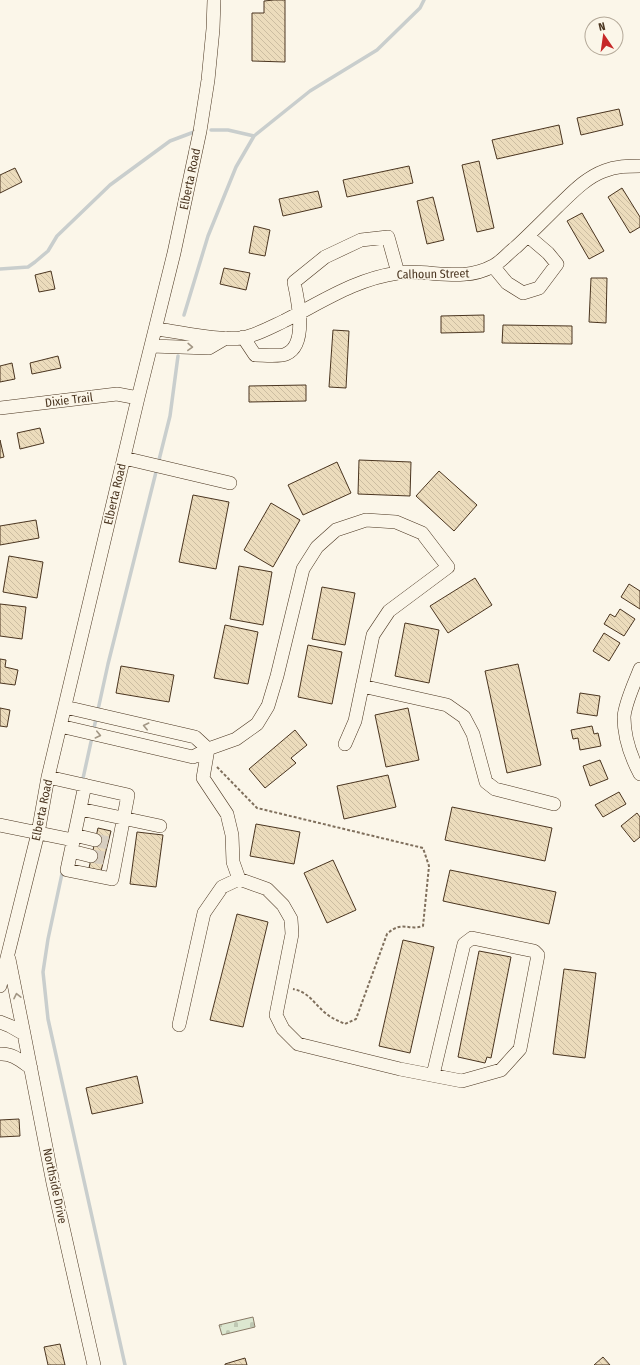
<svg xmlns="http://www.w3.org/2000/svg" width="640" height="1365" viewBox="0 0 640 1365" font-family="'Fira Sans Condensed',sans-serif">
<style>
.cemetery{fill:url(#cemetery-stones);stroke:#887966}
.lines{fill:none;stroke-linecap:round;stroke-linejoin:round}
.stream{stroke:#c9cecd;stroke-width:3.5}
.building{fill:url(#building-back-hatch);stroke:#4a3520}
.minor-tunnel{stroke:#d8cfc1;stroke-width:13;stroke-dasharray:13 6;stroke-linecap:butt}
.minor-casing{stroke:#4a3520;stroke-width:14}
.path{stroke:#7f6f5c;stroke-width:2;stroke-dasharray:3 2;stroke-linecap:butt}
.minor{stroke:#fbf6e9;stroke-width:13}
.oneway{stroke:#a29684}
.labels{text-anchor:middle;stroke-width:3;stroke-linejoin:round;paint-order:stroke}
.street-label{font-size:12px;fill:#4a3520;stroke:#fbf6e9}
</style>
<defs>
<pattern id="cemetery-stones" width="16" height="16" patternUnits="userSpaceOnUse"><rect width="16" height="16" fill="#dce7d0"/><path d="M2 7V4a2 2 0 0 1 4 0v3zM10 15v-3a2 2 0 0 1 4 0v3z" fill="#bec7b2"/></pattern>
<pattern id="building-back-hatch" width="6" height="6" patternUnits="userSpaceOnUse"><rect width="6" height="6" fill="#ecdcbc"/><path d="M-1 5l2 2M0 0l6 6M5-1l2 2" fill="none" stroke="#ccbda1"/></pattern>
</defs>
<rect width="100%" height="100%" fill="#fbf6e9"/>
<path class="cemetery" d="M253,1317L255,1327L222,1335L219,1325Z"/>
<g class="lines">
<path class="stream" d="M211,130H228L254,136
M0,269L28,267L35,262L48,251L57,236L110,185L170,141L194,132
M184,315L208,236L236,167L254,136L310,91L377,50L420,8L424,0
M82,783L108,664L170,416L178,356
M63,869L48,939L43,972L48,1019L125,1365"/>
</g>
<path class="building" d="M274,0H285V62L252,61V13H264V1Z
M619,109L623,125L581,135L577,118Z
M559,125L563,144L497,159L492,140Z
M479,161L494,228L477,232L462,165Z
M409,166L413,183L347,197L343,180Z
M15,168L22,182L0,193V175Z
M622,188L640,217V227L630,233L608,197Z
M318,191L322,207L283,216L279,199Z
M433,197L444,240L427,244L417,201Z
M582,213L604,251L589,259L567,221Z
M254,226L270,230L265,256L249,253Z
M224,268L250,273L246,290L220,284Z
M51,271L55,289L39,292L35,275Z
M591,278H607L606,323L589,322Z
M484,315V332L441,333V316Z
M503,325L572,326V344L502,343Z
M333,330L349,331L346,388L329,387Z
M58,356L61,368L32,374L30,363Z
M12,363L15,379L0,382V366Z
M306,385V401L249,402V386Z
M40,428L44,443L20,449L17,433Z
M0,440L4,457L0,458Z
M359,460L411,462L410,496L358,494Z
M337,462L351,493L303,515L288,485Z
M439,471L477,505L454,531L416,496Z
M193,495L229,502L216,569L179,562Z
M271,503L300,520L273,567L244,550Z
M36,520L39,538L0,545V526Z
M9,556L43,562L37,598L3,592Z
M239,566L272,572L263,625L230,619Z
M475,578L492,605L448,633L430,606Z
M629,584L640,591V609L621,597Z
M322,587L355,593L345,645L312,639Z
M0,604L26,607L22,639L0,636Z
M620,609L635,619L624,636L604,624L610,614L615,617Z
M405,623L439,630L429,683L395,676Z
M225,625L258,632L248,684L214,678Z
M604,633L620,643L609,661L593,651Z
M308,645L342,652L332,704L298,697Z
M0,659L6,660L5,667L18,670L15,685L0,683Z
M518,664L541,765L507,773L485,671Z
M121,666L174,675L169,702L116,693Z
M580,693L600,696L597,716L577,713Z
M0,708L10,710L7,727L0,726Z
M408,708L419,760L386,767L375,715Z
M592,726L594,734L598,733L601,746L580,750L578,738L573,739L571,730Z
M295,730L307,745L291,758L296,763L265,788L249,769Z
M600,760L608,779L590,786L583,766Z
M388,775L396,807L344,819L337,786Z
M619,792L626,804L603,817L595,805Z
M452,807L552,828L545,861L445,840Z
M637,813L640,817V837L634,842L621,826Z
M256,824L300,832L294,864L250,856Z
M98,828L111,831L101,871L89,868Z
M137,832L163,835L156,887L130,884Z
M333,860L356,910L327,923L304,873Z
M450,870L556,892L549,924L443,901Z
M237,914L268,922L243,1027L210,1020Z
M403,940L434,947L410,1053L379,1046Z
M479,951L511,957L491,1058L487,1057L485,1063L458,1057Z
M564,969L596,973L585,1058L553,1054Z
M137,1076L143,1103L92,1114L86,1088Z
M19,1119L20,1136L0,1137V1120Z
M60,1344L65,1365H48L44,1347Z
M603,1357L610,1365H594Z
M245,1358L247,1365H225V1364Z"/>
<g class="lines">
<path class="minor-tunnel" d="M95,840L108,843
M91,856L104,858"/>
<g class="minor-casing">
<path id="minor" d="M493,266L507,283L523,293L539,288L557,264L548,253L528,236
M156,329C181,332 218,341 242,338C257,335 271,327 284,321C322,302 355,279 398,273C430,269 462,283 493,266C501,262 508,253 516,247C530,234 543,221 557,207C571,194 585,178 604,171C616,166 628,166 640,166
M243,337L255,355C263,355 280,357 286,354C308,345 298,300 294,282L325,257L361,240L388,237L398,273
M151,346L209,348L226,338
M0,408L117,394L138,398
M124,458L230,483
M640,669C635,682 625,703 624,717C624,736 631,757 640,774
M362,686L447,705L464,717L473,734L486,782L495,789L554,804
M65,707L195,737L208,749
M60,726L193,757L208,749L236,739L257,724L268,706L277,676L303,569L317,547L336,530L366,520L396,522L422,533L448,567L389,611L373,635L355,721L345,744
M208,749L203,778L227,814L232,835L233,862L239,879
M48,777L128,795L112,879L67,870L85,785
M80,809L160,826
M0,825L73,840
M74,835L95,840
M71,851L91,856
M9,959L24,1034
M0,986L38,833L48,777L138,398L174,253L200,131L208,80L213,29L214,0
M0,1022L10,1026L24,1034L53,1183L94,1365
M179,1025L204,913L222,887L239,879L267,889L283,905L291,919L292,934L276,1015L283,1029L298,1044L400,1069L462,1081L501,1070L520,1049L538,955L534,951L472,938L464,944L433,1075
M0,1054C12,1053 21,1061 31,1068"/>
</g>
<path class="path" d="M217,767L257,808L423,848L429,866L423,926C408,931 402,920 387,934L356,1019L345,1024C339,1021 333,1019 328,1015C315,1006 310,992 293,989"/>
<use href="#minor" class="minor"/>
</g>
<defs><path id="oneway-chevron" d="M-2-3.5L2.5 0L-2 3.5" fill="none" stroke-width="1.6" stroke-linecap="round" stroke-linejoin="round"/></defs>
<g class="oneway">
<use href="#oneway-chevron" transform="translate(190 347) rotate(2)"/>
<use href="#oneway-chevron" transform="translate(146 726) rotate(-167)"/>
<use href="#oneway-chevron" transform="translate(98 735) rotate(13)"/>
<use href="#oneway-chevron" transform="translate(17 996) rotate(-102)"/>
</g>
<g class="labels">
<g class="street-label">
<text transform="translate(190 179) rotate(-78)" y="4">Elberta Road</text>
<text transform="translate(433 274) rotate(-1)" y="4">Calhoun Street</text>
<text transform="translate(69 400) rotate(-7)" y="4">Dixie Trail</text>
<text transform="translate(115 494) rotate(-77)" y="4">Elberta Road</text>
<text transform="translate(42 810) rotate(-78)" y="4">Elberta Road</text>
<text transform="translate(55 1186) rotate(78)" y="4">Northside Drive</text>
</g>
</g>
<g transform="translate(604 36) rotate(347)"><circle r="19" fill="#fbf6e9" stroke="#b4a999"/>
<path d="M0-3L7 15L0 10L-7 15Z" fill="#c62828"/>
<text y="-6" font-size="11" font-weight="bold" text-anchor="middle" fill="#4a3520">N</text>
</g>
</svg>
